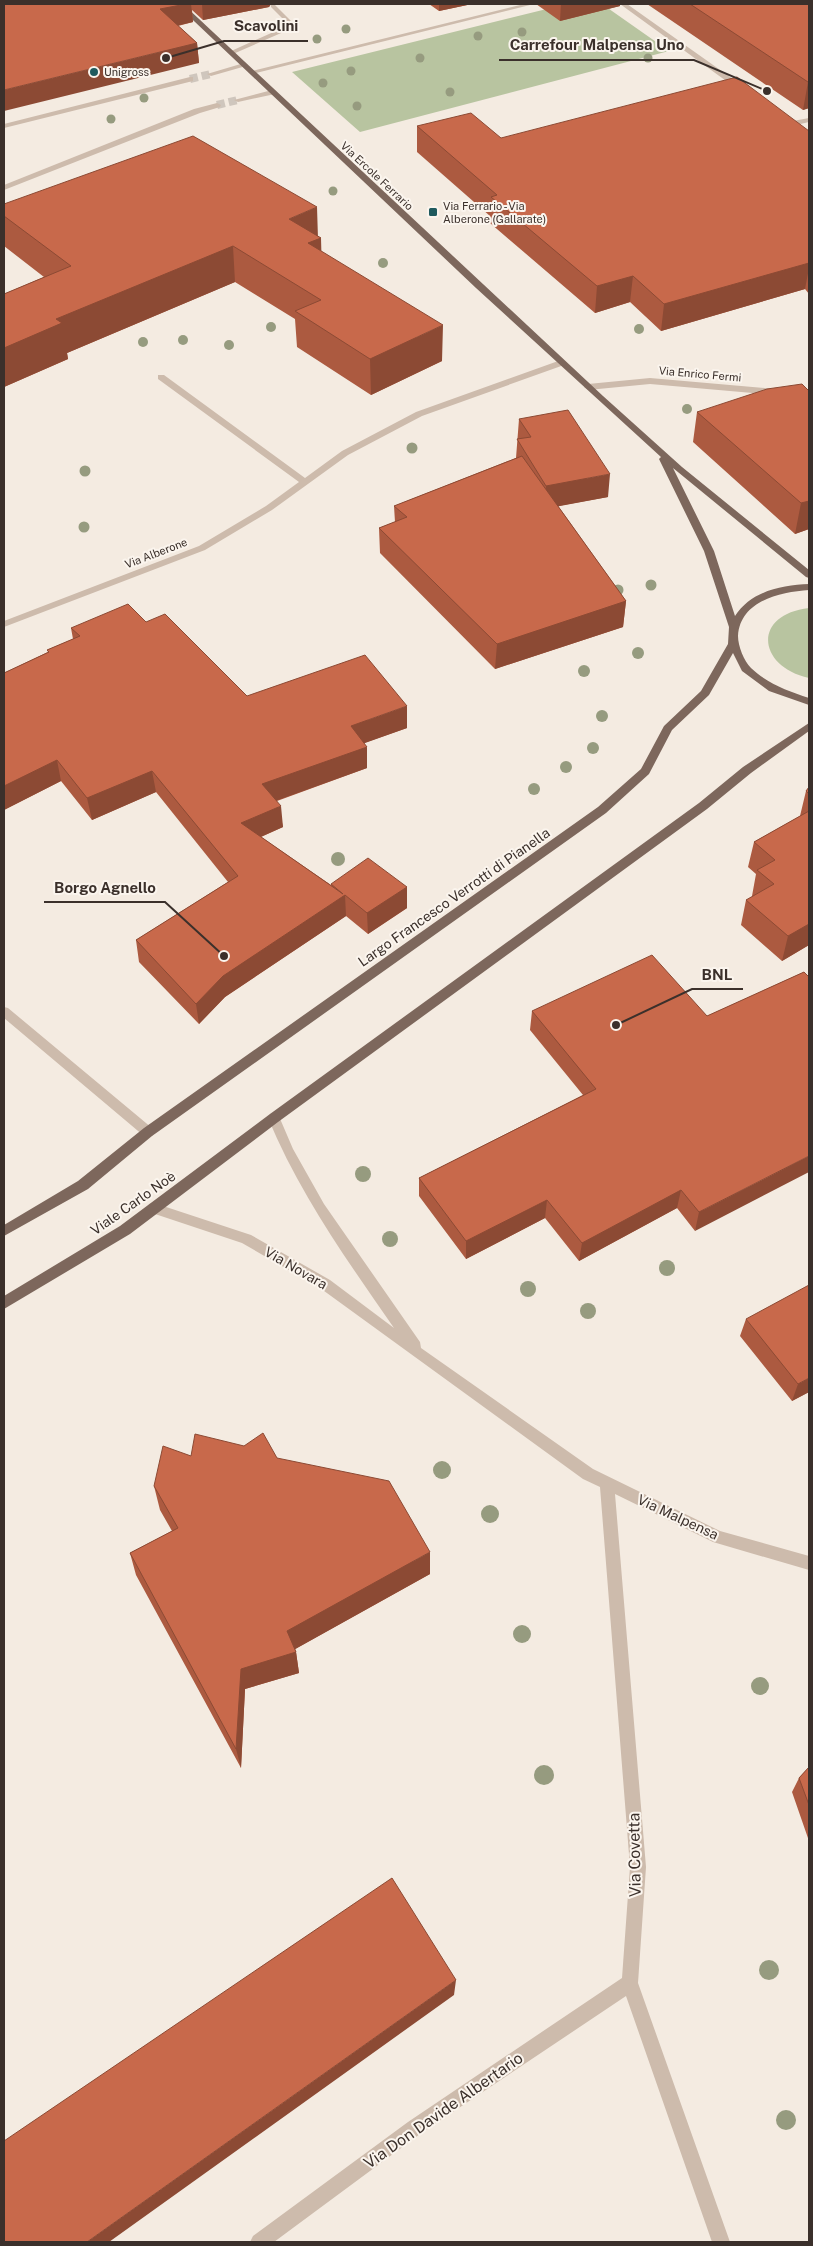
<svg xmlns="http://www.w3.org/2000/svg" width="813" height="2246" viewBox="0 0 813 2246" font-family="'Public Sans',sans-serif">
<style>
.green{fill:#b8c4a0}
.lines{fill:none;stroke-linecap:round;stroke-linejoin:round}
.minor-tunnel{stroke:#cfc6bd;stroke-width:8;stroke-dasharray:8 4;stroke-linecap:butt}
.minor{fill:#cdbbac;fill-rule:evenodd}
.major{fill:#7d675c;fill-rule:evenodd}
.tree{fill:#969b7f}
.wall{fill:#ac5a40}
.shaded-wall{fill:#8c4a34}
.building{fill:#c8694b;stroke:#8c4a34}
.poi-dot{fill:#1f5a5e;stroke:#fbf5ee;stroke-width:2}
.labels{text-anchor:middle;stroke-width:4;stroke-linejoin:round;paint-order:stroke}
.far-poi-label{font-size:11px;fill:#3b302b;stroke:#fbf5ee;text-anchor:start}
.far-street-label{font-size:11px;fill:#3b302b;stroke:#fbf5ee}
.street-label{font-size:14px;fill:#3b302b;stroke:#fbf5ee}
.near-street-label{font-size:16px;fill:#3b302b;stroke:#fbf5ee}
.leader{fill:none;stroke:#3b302b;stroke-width:2}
.callout-dot{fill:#3b302b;stroke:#fbf5ee;stroke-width:2}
.callout-label{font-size:15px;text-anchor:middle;font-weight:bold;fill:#3b302b;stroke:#fbf5ee;stroke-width:4;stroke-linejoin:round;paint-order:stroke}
</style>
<rect width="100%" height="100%" fill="#f4ebe1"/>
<path class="green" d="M567,4H602L669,51L360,132L292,72Z
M809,608V678C758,667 751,615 809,608Z"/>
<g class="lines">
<path class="minor-tunnel" d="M190,79L211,74
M217,105L238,100"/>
<path class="minor" d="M524,4H534L252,74L248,72Z
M620,4H627L747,89L740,91Z
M271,5H275L295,25V27L233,54H229V52L289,25L271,7Z
M244,63L248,65L246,66L211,76L207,74Z
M190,77H193V81L4,128V124Z
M272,90H275V94L238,102L234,100Z
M217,103L221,105L220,107L200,113L4,190V185L194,109Z
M781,116H787L793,121L809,118V122L792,126L781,120Z
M561,360L564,361V365L422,416L348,455L272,510L205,550L4,627V621L199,546L266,506L299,482L158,379V375H164L305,478L342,451L416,412Z
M650,378L809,392V398L650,384L588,390L584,387L588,384Z
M4,1007L8,1008L152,1128L154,1132L152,1136H144L4,1018Z
M274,1113L278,1114L293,1149L324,1204L420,1342L421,1348L593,1469L720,1531L809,1556V1570L713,1542L615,1494L646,1867L638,1983L730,2242H712L626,1996L420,2134L274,2242H250L253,2236L408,2122L622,1978L630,1867L600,1487L583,1479L320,1288L242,1243L149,1212L148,1208L149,1204L154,1203L251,1235L330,1280L394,1328C347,1260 300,1195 268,1118L270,1114Z"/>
<path class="major" d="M176,4H183L603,396L682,467L809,570V578L806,577L673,468L714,551L735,616C751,591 782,585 809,584V590C780,592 740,601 738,636C738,646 744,661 751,668C768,684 788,691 809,698V705L769,691L742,671L733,653L709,695L672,730L649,774L606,813L152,1136L88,1189L4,1236V1225L78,1181L144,1128L598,807L641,769L664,726L701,691L728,644L729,627L704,551L659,459L661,457L476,288Z
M809,723V731L751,773L707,809L278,1122L130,1234L4,1309V1296L120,1226L270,1114L699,803L743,767Z"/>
</g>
<g class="tree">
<circle cx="346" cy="29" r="4.5"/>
<circle cx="522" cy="32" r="4.5"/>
<circle cx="478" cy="36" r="4.5"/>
<circle cx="317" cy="39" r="4.5"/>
<circle cx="420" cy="58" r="4.5"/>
<circle cx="648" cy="58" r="4.5"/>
<circle cx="351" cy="71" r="4.5"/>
<circle cx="323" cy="83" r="4.5"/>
<circle cx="450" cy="92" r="4.5"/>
<circle cx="144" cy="98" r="4.5"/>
<circle cx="357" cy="106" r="4.5"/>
<circle cx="111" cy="119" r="4.5"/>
<circle cx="333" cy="191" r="4.5"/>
<circle cx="383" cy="263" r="5"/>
<circle cx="271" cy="327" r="5"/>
<circle cx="639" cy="329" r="5"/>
<circle cx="183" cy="340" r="5"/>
<circle cx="143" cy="342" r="5"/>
<circle cx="229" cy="345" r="5"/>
<circle cx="687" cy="409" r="5"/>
<circle cx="412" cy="448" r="5.5"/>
<circle cx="85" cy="471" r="5.5"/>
<circle cx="84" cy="527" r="5.5"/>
<circle cx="651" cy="585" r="5.5"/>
<circle cx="618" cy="590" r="5.5"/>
<circle cx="638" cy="653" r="6"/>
<circle cx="584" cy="671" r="6"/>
<circle cx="602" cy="716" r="6"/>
<circle cx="593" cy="748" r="6"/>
<circle cx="566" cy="767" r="6"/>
<circle cx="534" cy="789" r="6"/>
<circle cx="338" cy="859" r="7"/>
<circle cx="363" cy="1174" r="8"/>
<circle cx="390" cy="1239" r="8"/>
<circle cx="667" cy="1268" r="8"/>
<circle cx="528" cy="1289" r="8"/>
<circle cx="588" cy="1311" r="8"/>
<circle cx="442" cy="1470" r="9"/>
<circle cx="490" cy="1514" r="9"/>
<circle cx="522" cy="1634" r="9"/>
<circle cx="760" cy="1686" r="9"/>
<circle cx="544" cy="1775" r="10"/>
<circle cx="769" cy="1970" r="10"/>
<circle cx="786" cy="2120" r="10"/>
</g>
<path class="wall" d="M4,4H271L269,7L203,20L192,10L193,22L178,26L197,43L199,63Z
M429,4H472L439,11Z
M536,4H620V6L560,21Z
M647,4H809V108L803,110Z
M417,126L501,138L809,131V294L805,289L661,331L630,302L595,313L490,223V216L417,152Z
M4,204L318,236L321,238V251L442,361L371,395L297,347L295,319L235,282L67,353L68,359L4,387V294L44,277L4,246Z
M809,391V529L795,534L693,442L697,412Z
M519,419L608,497L558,506L626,601L623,627L495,669L380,553L379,528L395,522L394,506L516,458Z
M146,622L247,696L407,728L364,743L367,768L277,801L283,827L261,837L331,885V884L407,887V908L368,934L346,916L225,997L199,1024L139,962L136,940L228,882L156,792L92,820L61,781L4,810V673L48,652L47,650L73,639L71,628Z
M809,787V945L782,961L741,925L746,900L752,897V896L756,874L748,867L754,842L800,816L806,791Z
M804,972L695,1231L677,1208L579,1261L545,1218L466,1259L419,1196V1178L583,1095L530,1030L532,1011L707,1016Z
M746,1319L809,1392L792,1401L740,1336Z
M191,1456L277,1458L430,1574L295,1649L296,1652L299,1673L245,1689L241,1768L136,1575L130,1553L172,1531L160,1510L154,1486Z
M809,1767V1841L792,1792L799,1778Z"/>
<path class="shaded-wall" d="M186,4H191L193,22L162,29L160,9Z
M202,4H271L269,7L203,20Z
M439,4H472L439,11Z
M561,4H620V6L560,21Z
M197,43L199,63L4,111V90Z
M808,82H809V108L803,110Z
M317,207L318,239L321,238L322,273L289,219Z
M233,246L235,282L67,353L68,359L4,387V348L56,319Z
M809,263V268L805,289L661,331L664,304Z
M633,276L630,302L595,313L597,286Z
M443,325L442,361L371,395L370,359Z
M610,474L608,497L544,509L546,486Z
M809,501V529L795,534L801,503Z
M626,601L623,627L495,669L497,644Z
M407,706V728L351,748V726Z
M367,747V768L264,805L262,784Z
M57,760L61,781L4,810V786Z
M152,771L156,792L92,820L87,798Z
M281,806L283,827L244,844L241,823Z
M407,887V908L368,934L367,913Z
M345,895L346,916L225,997L199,1024L196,1004L223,976Z
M809,924V945L782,961L788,936Z
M809,1156V1172L695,1231L699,1212Z
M681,1190L677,1208L579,1261L582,1243Z
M547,1200L545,1218L466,1259V1241Z
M809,1378V1392L792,1401L798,1384Z
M430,1552V1574L290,1652L287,1631Z
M296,1652L299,1673L245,1689L241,1768L236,1749L241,1669Z
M456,1980L454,1995L109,2242H87Z"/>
<path class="building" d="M4,4H186L160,9L197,43L4,90Z
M690,4H809V82H808Z
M737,77L809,131V263L664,304L633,276L597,286L491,197L497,195L417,126L471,113L501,138Z
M193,136L317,207L289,219L321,238L308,243L443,325L370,359L295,311L321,300L233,246L56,319L62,323L4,348V294L71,266L4,216V204Z
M802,384L809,391V501L801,503L697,412L767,389Z
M568,410L610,474L546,486L517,439L531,437L519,419Z
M522,456L626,601L497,644L379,528L407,517L394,506Z
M128,604L146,622L165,614L247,696L365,655L407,706L351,726L367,747L262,784L281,806L241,823L343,894L331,884L368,858L407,887L367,913L345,895L223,976L196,1004L136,940L238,876L152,771L87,798L57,760L4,786V673L49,652L47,650L80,636L71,628Z
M809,787V794L806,791Z
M809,811V924L788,936L746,900L774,884L757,870L775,860L754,842Z
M652,955L707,1016L804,972L809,977V1156L699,1212L681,1190L582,1243L547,1200L466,1241L419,1178L596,1089L532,1011Z
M809,1285V1378L798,1384L746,1319Z
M263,1433L277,1458L389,1481L430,1552L287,1631L296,1652L241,1669L236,1749L130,1553L178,1528L154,1486L163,1446L191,1456L195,1434L244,1446Z
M809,1767V1805L799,1778Z
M392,1878L456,1980L87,2242H4V2141Z"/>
<g class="poi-dot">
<circle cx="94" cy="72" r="5"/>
<rect x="428" y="207" width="10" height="10" rx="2.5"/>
</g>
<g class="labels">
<g class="far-poi-label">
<text x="104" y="76">Unigross</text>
<text x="443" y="210">Via Ferrario - Via<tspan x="443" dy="13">Alberone (Gallarate)</tspan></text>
</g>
<g class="far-street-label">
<text transform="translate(377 176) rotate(43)" y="4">Via Ercole Ferrario</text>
<text transform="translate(700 374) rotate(5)" y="4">Via Enrico Fermi</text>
<text transform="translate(156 553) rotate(-21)" y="4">Via Alberone</text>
</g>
<g class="street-label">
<text transform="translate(454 897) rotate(-35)" y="5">Largo Francesco Verrotti di Pianella</text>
<text transform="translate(133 1203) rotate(-35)" y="5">Viale Carlo Noè</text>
<text transform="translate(296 1268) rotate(30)" y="5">Via Novara</text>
<text transform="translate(678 1517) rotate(25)" y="5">Via Malpensa</text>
</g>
<g class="near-street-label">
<text transform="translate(634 1855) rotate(-91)" y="6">Via Covetta</text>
<text transform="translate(443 2110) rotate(-35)" y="6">Via Don Davide Albertario</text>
</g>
</g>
<path class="leader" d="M166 58L224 41H308M767 91L694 60H499M224 956L165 902H44M616 1025L692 989H743"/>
<g class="callout-dot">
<circle cx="166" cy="58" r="5"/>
<circle cx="767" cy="91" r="5"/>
<circle cx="224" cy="956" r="5"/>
<circle cx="616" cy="1025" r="5"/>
</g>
<g class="callout-label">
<text x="266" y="31">Scavolini</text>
<text x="597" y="50">Carrefour Malpensa Uno</text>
<text x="105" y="893">Borgo Agnello</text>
<text x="717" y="980">BNL</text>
</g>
<rect width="813" height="2246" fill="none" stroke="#3b302b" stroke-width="10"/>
</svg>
